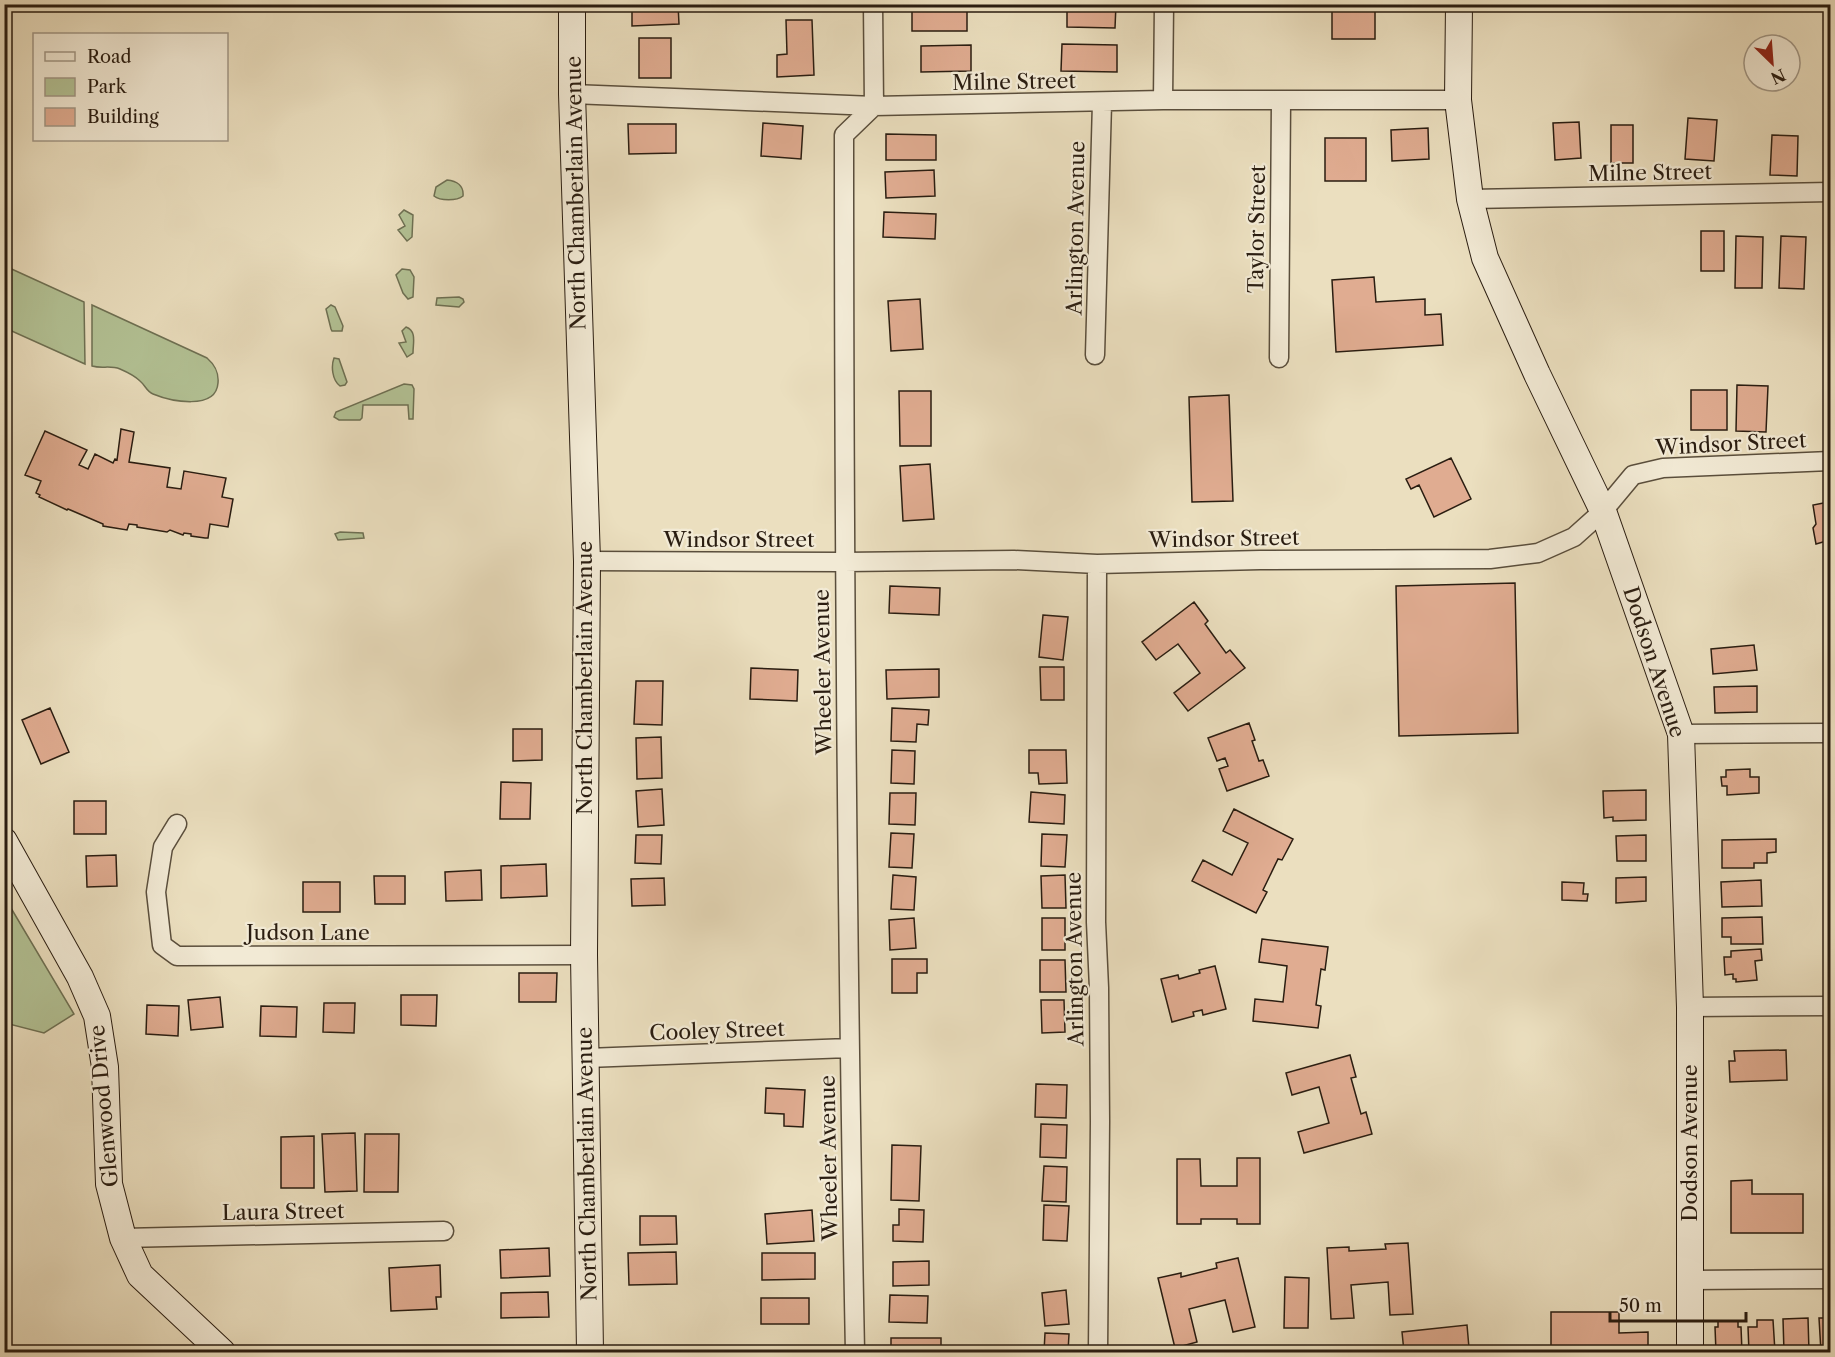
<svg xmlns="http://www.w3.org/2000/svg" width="1835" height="1357" viewBox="0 0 1835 1357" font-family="'Libre Caslon Text',serif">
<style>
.green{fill:#b3c295;stroke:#6e7053;stroke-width:1.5}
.building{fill:#e0ac91;stroke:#2a1d11;stroke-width:1.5}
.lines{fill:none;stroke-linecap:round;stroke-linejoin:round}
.street-casing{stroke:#5a4e3c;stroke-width:21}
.secondary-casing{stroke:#2a1d11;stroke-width:28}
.street{stroke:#f2ead5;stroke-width:18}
.secondary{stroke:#f2ead5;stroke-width:26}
.labels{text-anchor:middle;stroke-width:4.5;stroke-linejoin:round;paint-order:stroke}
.street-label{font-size:21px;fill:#2a1d11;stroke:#f2ead5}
</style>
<rect width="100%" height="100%" fill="#ebdfbf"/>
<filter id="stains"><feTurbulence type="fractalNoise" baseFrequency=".00333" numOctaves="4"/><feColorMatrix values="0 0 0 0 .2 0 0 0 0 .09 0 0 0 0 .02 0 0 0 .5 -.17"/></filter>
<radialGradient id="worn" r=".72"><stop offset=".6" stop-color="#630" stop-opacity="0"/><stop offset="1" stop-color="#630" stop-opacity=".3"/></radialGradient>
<path class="green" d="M447,180C457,181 464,186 463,196C457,201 440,201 434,196L436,187Z
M404,210L413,215L412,237L407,241L398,230L405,226L399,215Z
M5,266L84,302L85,364L5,328Z
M402,269L410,270L414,277L413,297L408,299L403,293L396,275Z
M459,297L463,299L464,302L459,307L436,305L437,298Z
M92,305L207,358C215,365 219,372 218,383C216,411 170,401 153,394C147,392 145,385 140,381C135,376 127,372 120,369C110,365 102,369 92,366Z
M331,305L335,307L343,326L342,331H332L331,329L326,309Z
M406,327C417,331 413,343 413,353L407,357L399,343L406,342L402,331Z
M334,358L339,359L347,382L345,385L340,386C332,380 331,366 334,358Z
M404,384L412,385L414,389L413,419H409L408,405H363L362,418L360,420H339L334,417L336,412Z
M340,532L363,533L364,538L338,540L335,534Z
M5,898L74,1014L44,1033L5,1023Z"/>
<path class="building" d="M632,4H678L679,24L632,26Z
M1067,4H1116L1115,28L1067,27Z
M1332,4H1375V39H1332Z
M1649,4H1679V11H1649Z
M912,5H967V31H912Z
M786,20H812L814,75L777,77V55L787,54Z
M639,38H671V78H639Z
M1062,44L1117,45V72L1061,71Z
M971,45V71L921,72V46Z
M1688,118L1717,120L1714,161L1685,159Z
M1579,122L1581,158L1555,160L1553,123Z
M763,123L803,126L801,159L761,156Z
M628,124H676V153L629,154Z
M1611,125H1633V163H1611Z
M1428,128L1429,159L1392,161L1391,130Z
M886,134L936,135V160H886Z
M1772,135L1798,136L1797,176L1770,175Z
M1325,138H1366V181H1325Z
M934,170L935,196L886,198L885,172Z
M884,212L936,214L935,239L883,237Z
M1701,231H1724V271H1701Z
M1736,236L1763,237L1762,288H1735Z
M1781,236L1806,237L1804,289L1779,288Z
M1374,277L1376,302L1425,299V315L1441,314L1443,345L1336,352L1332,280Z
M920,299L923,349L891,351L888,301Z
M1737,385L1768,386L1766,432L1736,431Z
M1691,390H1727V430H1691Z
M899,391H931V446H900Z
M1229,395L1233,501L1192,502L1189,397Z
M121,429L134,432L129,462L170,468L167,487L181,489L184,471L226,478L222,497L233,499L228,527L210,524L208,538H205L191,536V534L184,533L183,535L170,530L167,532L137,527V525L129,524L127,530L103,526V524L68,509L67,510L39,497L40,495L36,493L41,481L25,475L45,431L87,450L79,465L88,469L95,454L113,463L115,459L117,460Z
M1451,458L1471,499L1434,517L1419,485L1411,489L1406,479Z
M930,464L934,519L903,521L900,466Z
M1829,502L1830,540L1816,544L1813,528L1816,524L1813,505Z
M1515,583L1518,733L1399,736L1396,586Z
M890,586L940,588L939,615L889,613Z
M1194,602L1208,621L1205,624L1226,653L1230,650L1245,668L1188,711L1174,693L1200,673L1178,644L1156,660L1142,642Z
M1826,609H1830V666Z
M1043,615L1068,617L1063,660L1039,657Z
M1754,645L1757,670L1713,674L1711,649Z
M1040,667H1064V700H1041Z
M751,668L798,670L797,701L750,699Z
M939,669V697L887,699L886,670Z
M636,681H663L662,725L634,724Z
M1757,686V712L1715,713L1714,687Z
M50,708L69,752L41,764L22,720Z
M892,708L929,710L928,725L917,724L916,742L891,741Z
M1249,723L1255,740L1252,741L1259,761L1263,760L1269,776L1227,791L1219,769L1228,766L1225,758L1217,761L1208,738Z
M513,729H542V760L513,761Z
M661,737L662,778L637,779L636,738Z
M892,750L915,751L914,784L891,783Z
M1029,750H1066L1067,783L1039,784L1038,773H1029Z
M1750,769V777H1759V793L1727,795V786H1722L1721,777H1726V770Z
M501,782L531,783L530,819H500Z
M662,789L664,825L638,827L636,791Z
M1646,790V820L1613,821V817L1604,818L1603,791Z
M1031,792L1065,795L1064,824L1029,822Z
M890,793H916L915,825L889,824Z
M74,801H106V834H74Z
M1234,809L1293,839L1282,860L1278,859L1263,890L1267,892L1256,913L1192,881L1203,860L1232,875L1248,843L1223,831Z
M891,833L914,834L912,868L889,867Z
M1042,834L1067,835L1065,867L1041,866Z
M636,835H662L661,864L635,863Z
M1646,835V861H1617L1616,836Z
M1776,839V852L1767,853V863H1754V868H1722V840Z
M116,855L117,886L87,887L86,856Z
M546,864L547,896L501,898V866Z
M481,870L482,900L446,901L445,872Z
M893,875L916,877L914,910L891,909Z
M1065,875L1066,908H1042L1041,876Z
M374,876H405V904H375Z
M1646,877V901L1616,903V878Z
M664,878L665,905L632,906L631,879Z
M1761,880L1762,906L1722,907L1721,882Z
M303,882H340V912H303Z
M1562,882L1584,883L1583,894H1588L1587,901L1562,900Z
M1762,917L1763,944H1731V937H1722V918Z
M914,918L916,948L890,950L889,920Z
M1042,918H1065V950H1042Z
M1262,939L1328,947L1325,970L1321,969L1316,1005L1321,1006L1318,1028L1253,1021L1255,999L1283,1002L1287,966L1259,962Z
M1761,949L1762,960L1755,961L1757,980L1736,982V979H1733V974L1725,975L1724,957H1731V951Z
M892,959H927V973H917V993H892Z
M1040,960H1065L1066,992H1040Z
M1215,966L1226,1009L1203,1015L1202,1010L1193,1012L1194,1016L1172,1022L1161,979L1178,975L1179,979L1200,973L1199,970Z
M519,973H557L556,1002H519Z
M401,995H437L436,1026L401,1025Z
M220,997L223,1027L191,1030L188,1000Z
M1041,1000H1064L1065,1032L1042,1033Z
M324,1003H355L354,1033L323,1032Z
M147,1005L179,1006L178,1036L146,1034Z
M261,1006L297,1007L296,1037L260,1036Z
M1786,1050L1787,1080L1730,1082L1729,1061H1735L1734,1051Z
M1350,1055L1356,1077L1351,1078L1361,1114L1366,1112L1372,1134L1304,1153L1298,1132L1329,1123L1319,1087L1292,1095L1286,1073Z
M1036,1084L1067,1085L1066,1118L1035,1117Z
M766,1088L805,1090L803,1127L784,1126V1114L765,1113Z
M1041,1124L1067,1125L1066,1158L1040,1157Z
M355,1133L357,1191L325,1192L322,1134Z
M365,1134H399L398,1192H364Z
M314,1136V1188H281V1137Z
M892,1145L921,1146L919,1201L891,1200Z
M1237,1158H1260V1224H1237V1219H1201V1224H1177V1159H1200L1201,1186H1237Z
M1044,1166L1067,1167L1066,1202L1042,1201Z
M1752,1180V1194H1803V1233H1731V1181Z
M1044,1205L1069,1206L1067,1241L1043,1240Z
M899,1209L924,1210L923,1242L893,1241V1225H899Z
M812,1210L814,1241L767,1244L765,1214Z
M640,1216H676L677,1244L640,1245Z
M1408,1243L1413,1314L1390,1315L1388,1282L1351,1285L1354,1318L1331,1319L1327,1248L1349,1247V1251L1386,1249L1385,1244Z
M549,1248L550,1276L501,1278L500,1250Z
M676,1252L677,1284L629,1285L628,1253Z
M762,1253H815V1279L762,1280Z
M1238,1258L1255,1327L1233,1332L1225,1300L1189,1309L1197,1342L1175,1348L1158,1278L1181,1273V1277L1217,1268L1216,1263Z
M929,1261V1285L893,1286V1262Z
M440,1265L441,1297H436L437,1309L391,1311L389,1268Z
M1285,1277L1309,1278L1308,1328H1284Z
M1066,1290L1069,1324L1045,1326L1042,1293Z
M548,1292L549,1317L501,1318V1293Z
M890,1295L928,1296L927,1323L889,1322Z
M761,1298H809V1324H761Z
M1551,1312H1619V1333L1648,1332V1352H1551Z
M1808,1318L1809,1352H1784L1783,1319Z
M1819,1318H1830V1352H1821Z
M1757,1320H1773L1775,1352H1749L1748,1327H1757Z
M1718,1321H1738V1327H1741L1742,1352H1716L1715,1327H1718Z
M1467,1325L1469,1348L1465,1349V1352H1404L1402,1332Z
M1045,1333L1069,1334L1068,1352H1044Z
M891,1338H941V1352H891Z"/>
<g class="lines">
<g class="street-casing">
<path id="street" d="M572,94L874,106L1163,100H1458
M1163,100L1164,4
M1470,199L1830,192
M1095,355L1102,103
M1279,358L1281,101
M587,561L844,562L1014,560L1097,564L1260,560L1490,559L1538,553L1574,537L1603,511L1633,475L1663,468L1830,461
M1097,564L1096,922L1099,988L1100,1121L1098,1352
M1681,734L1830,733
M177,824L163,847L156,892L162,945L177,956L584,955
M1690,1007L1830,1006
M587,1058L849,1048
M123,1238L444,1231
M1691,1280L1830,1279
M855,1352C847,947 844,541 844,135L874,106L873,4"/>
</g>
<g class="secondary-casing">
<path id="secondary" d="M572,4V94L587,561L584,955L590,1352
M1459,4L1458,100L1470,199L1485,258L1537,374L1603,511L1681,734L1690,1007V1352
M4,841L80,977L97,1016L105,1067L109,1184L123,1238L140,1275L222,1352"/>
</g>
<use href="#street" class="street"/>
<use href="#secondary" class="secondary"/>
</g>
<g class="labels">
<g class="street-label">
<text transform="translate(1014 82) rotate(-1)" y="7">Milne Street</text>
<text transform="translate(1650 173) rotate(-1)" y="7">Milne Street</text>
<text transform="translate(576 193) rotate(-91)" y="7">North Chamberlain Avenue</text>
<text transform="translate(1076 228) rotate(-89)" y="7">Arlington Avenue</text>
<text transform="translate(1257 229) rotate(-89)" y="7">Taylor Street</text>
<text transform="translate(1731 444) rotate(-3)" y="7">Windsor Street</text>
<text transform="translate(1224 539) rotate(-1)" y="7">Windsor Street</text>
<text x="739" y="547">Windsor Street</text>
<text transform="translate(1654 662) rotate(72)" y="7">Dodson Avenue</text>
<text transform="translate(823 672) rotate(-91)" y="7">Wheeler Avenue</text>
<text transform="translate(585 678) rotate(-90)" y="7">North Chamberlain Avenue</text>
<text x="308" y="940">Judson Lane</text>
<text transform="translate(1075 959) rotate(-91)" y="7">Arlington Avenue</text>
<text transform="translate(717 1031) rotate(-2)" y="7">Cooley Street</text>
<text transform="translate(104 1106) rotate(-95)" y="7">Glenwood Drive</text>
<text transform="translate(1690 1143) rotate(-90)" y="7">Dodson Avenue</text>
<text transform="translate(829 1158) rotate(-91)" y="7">Wheeler Avenue</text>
<text transform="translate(587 1164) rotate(-91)" y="7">North Chamberlain Avenue</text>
<text transform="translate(283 1212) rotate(-1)" y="7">Laura Street</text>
</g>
</g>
<rect width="1835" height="1357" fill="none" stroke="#ebdfbf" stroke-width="24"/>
<rect x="6" y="6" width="1823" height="1345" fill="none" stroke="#2a1d11" stroke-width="3"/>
<rect x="12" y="12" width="1811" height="1333" fill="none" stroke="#2a1d11" stroke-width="1.5"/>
<rect x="33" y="33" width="195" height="108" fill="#f2ead5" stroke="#a29887" stroke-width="1.5"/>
<rect x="45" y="52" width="30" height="9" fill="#f2ead5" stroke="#a29887" stroke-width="1.5"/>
<text x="87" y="63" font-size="18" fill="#2a1d11">Road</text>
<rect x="45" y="78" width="30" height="18" fill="#b3c295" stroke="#a29887" stroke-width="1.5"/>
<text x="87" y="93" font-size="18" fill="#2a1d11">Park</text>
<rect x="45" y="108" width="30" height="18" fill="#e0ac91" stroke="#a29887" stroke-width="1.5"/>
<text x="87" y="123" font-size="18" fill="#2a1d11">Building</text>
<g transform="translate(1772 63) rotate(155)"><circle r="28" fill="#f2ead5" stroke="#a29887" stroke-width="1.5"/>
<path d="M0-4.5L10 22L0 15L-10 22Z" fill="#8f2418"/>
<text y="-9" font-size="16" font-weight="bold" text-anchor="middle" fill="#2a1d11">N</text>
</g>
<path d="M1610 1312v9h136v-9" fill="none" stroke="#2a1d11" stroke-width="3"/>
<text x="1619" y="1312" font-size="18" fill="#2a1d11" stroke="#f2ead5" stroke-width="4.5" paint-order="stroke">50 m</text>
<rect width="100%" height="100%" filter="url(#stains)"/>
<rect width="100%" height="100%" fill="url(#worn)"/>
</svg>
